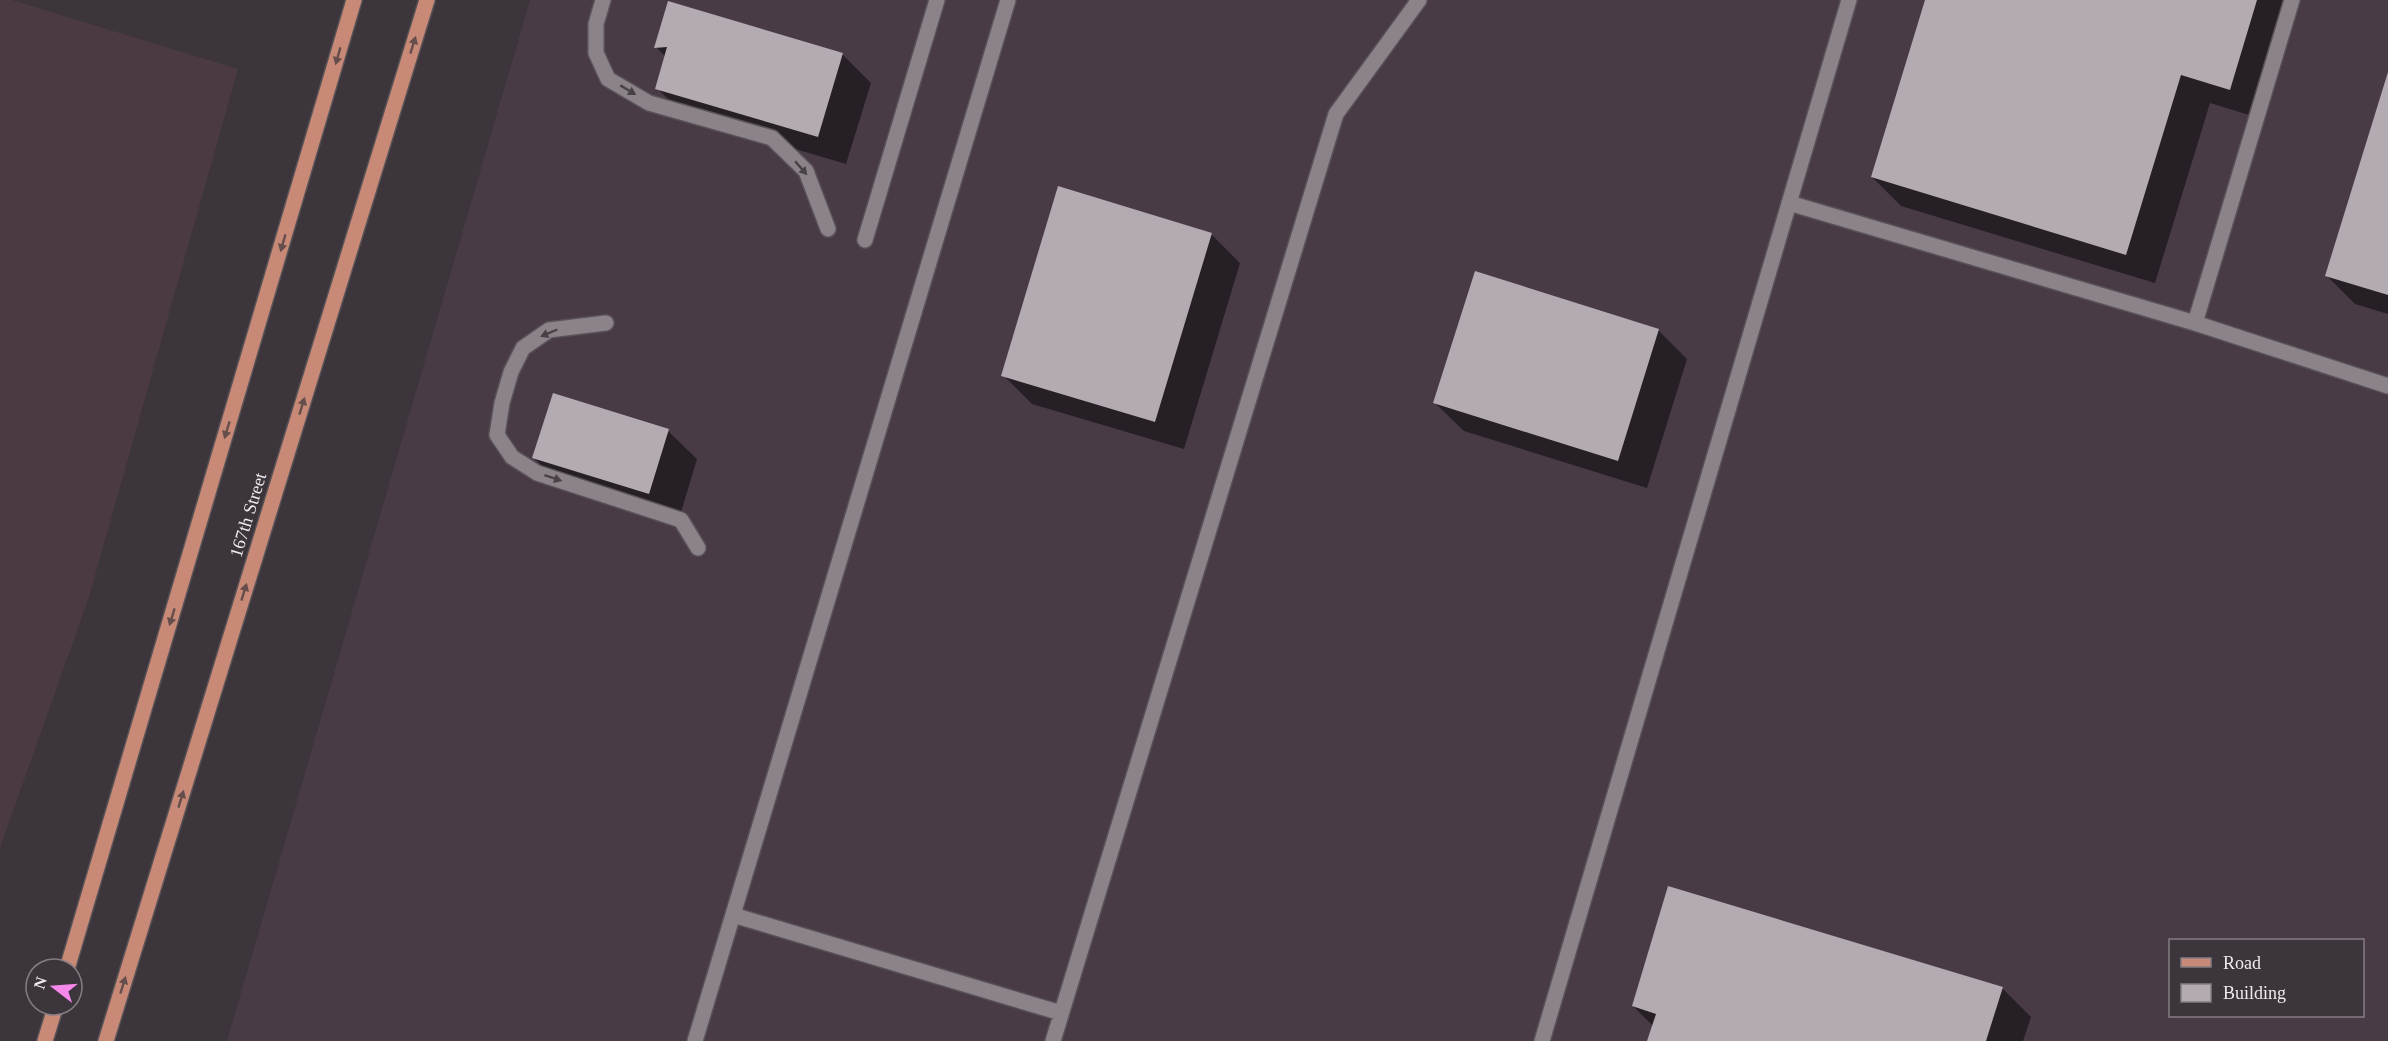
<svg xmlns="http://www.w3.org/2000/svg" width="2388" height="1041" viewBox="0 0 2388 1041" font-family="'Times New Roman',serif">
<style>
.built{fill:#483b46;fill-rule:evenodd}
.industrial{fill:#4b3943}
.shadow{fill:#0007}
.building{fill:#b3aab2}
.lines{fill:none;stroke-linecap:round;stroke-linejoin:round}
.minor-casing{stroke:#585257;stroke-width:18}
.major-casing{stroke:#585257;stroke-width:18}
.minor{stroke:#8b828a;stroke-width:15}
.major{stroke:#c88a76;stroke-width:15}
.oneway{fill:#664e4d}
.oneway2{fill:#484147}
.labels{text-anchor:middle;stroke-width:6;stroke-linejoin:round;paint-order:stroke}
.street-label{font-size:18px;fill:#efeaee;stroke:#3c353b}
</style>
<rect width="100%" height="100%" fill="#3c353b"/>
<path class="built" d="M530,0H2388V1041H227ZM2170,940H2362V1016H2170Z"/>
<path class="industrial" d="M0,0H12L238,69L89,597L0,848Z"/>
<path class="shadow" d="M1926,0H2295L2259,118L2210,103L2155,283L1901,206L1872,177Z
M669,3L842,54L871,83L846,164L686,117L657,88L666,57L656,47Z
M2388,75V314L2355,304L2327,276Z
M1211,234L1240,263L1184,449L1032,404L1003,375Z
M1658,330L1687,359L1647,488L1464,431L1435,403Z
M668,431L697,459L678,522L563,486L534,458Z
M2002,988L2031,1017L2023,1041H1649L1653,1026L1633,1006Z"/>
<path class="building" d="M1925,0H2257L2230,90L2181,75L2126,255L1871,177Z
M668,1L843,53L818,137L655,89L667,47L654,48Z
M2388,72V295L2325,276Z
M1058,186L1212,233L1155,422L1001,376Z
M1475,271L1659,329L1618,461L1433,403Z
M553,393L669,429L649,494L532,458Z
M1668,886L2003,987L1986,1041H1647L1656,1014L1632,1006Z"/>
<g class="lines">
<g class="minor-casing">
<path id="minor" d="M603,0L596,24V53L608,79L649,103L772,138L806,171L828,229
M1789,203L2195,323L2388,386
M865,240L937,0
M606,323L549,330L523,348L511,372L502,403L497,435L512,457L537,473L681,520L698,548
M2195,323L2292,0
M733,915L1061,1013
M695,1041L1008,0
M1053,1041L1336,114L1419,0
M1542,1041L1849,0"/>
</g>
<g class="major-casing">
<path id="major" d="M67,969L354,0
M45,1041L56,1005
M106,1041L427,0"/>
</g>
<use href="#minor" class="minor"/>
<use href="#major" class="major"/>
</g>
<defs><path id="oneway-solid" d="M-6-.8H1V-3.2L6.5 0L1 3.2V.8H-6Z" transform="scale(1.5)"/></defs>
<g class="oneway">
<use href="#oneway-solid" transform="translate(413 45) rotate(-73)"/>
<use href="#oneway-solid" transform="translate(338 56) rotate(106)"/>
<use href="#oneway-solid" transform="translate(283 243) rotate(106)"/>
<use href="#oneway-solid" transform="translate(302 406) rotate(-73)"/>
<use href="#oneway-solid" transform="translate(227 430) rotate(107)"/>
<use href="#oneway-solid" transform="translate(244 592) rotate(-73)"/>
<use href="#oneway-solid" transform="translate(172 617) rotate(107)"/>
<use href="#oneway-solid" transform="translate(181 799) rotate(-73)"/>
<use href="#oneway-solid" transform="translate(123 985) rotate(-73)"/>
</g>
<g class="oneway2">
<use href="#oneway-solid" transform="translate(628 90) rotate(31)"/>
<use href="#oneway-solid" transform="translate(801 168) rotate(49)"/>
<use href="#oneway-solid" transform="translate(549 333) rotate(157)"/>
<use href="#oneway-solid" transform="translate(553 478) rotate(18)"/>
</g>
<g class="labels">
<g class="street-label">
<text transform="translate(248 515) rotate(-73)" y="6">167th Street</text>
</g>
</g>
<rect x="2169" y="939" width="195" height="78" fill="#3c353b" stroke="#847d83" stroke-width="1.5"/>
<rect x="2181" y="958" width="30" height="9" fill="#c88a76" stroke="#847d83" stroke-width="1.5"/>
<text x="2223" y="969" font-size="18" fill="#efeaee">Road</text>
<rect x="2181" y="984" width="30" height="18" fill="#b3aab2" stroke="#847d83" stroke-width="1.5"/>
<text x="2223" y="999" font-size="18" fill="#efeaee">Building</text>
<g transform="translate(54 987) rotate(287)"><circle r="28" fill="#3c353b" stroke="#847d83" stroke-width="1.5"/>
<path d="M0-4.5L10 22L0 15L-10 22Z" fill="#f788eb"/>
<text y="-9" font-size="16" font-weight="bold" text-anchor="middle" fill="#efeaee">N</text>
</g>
</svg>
